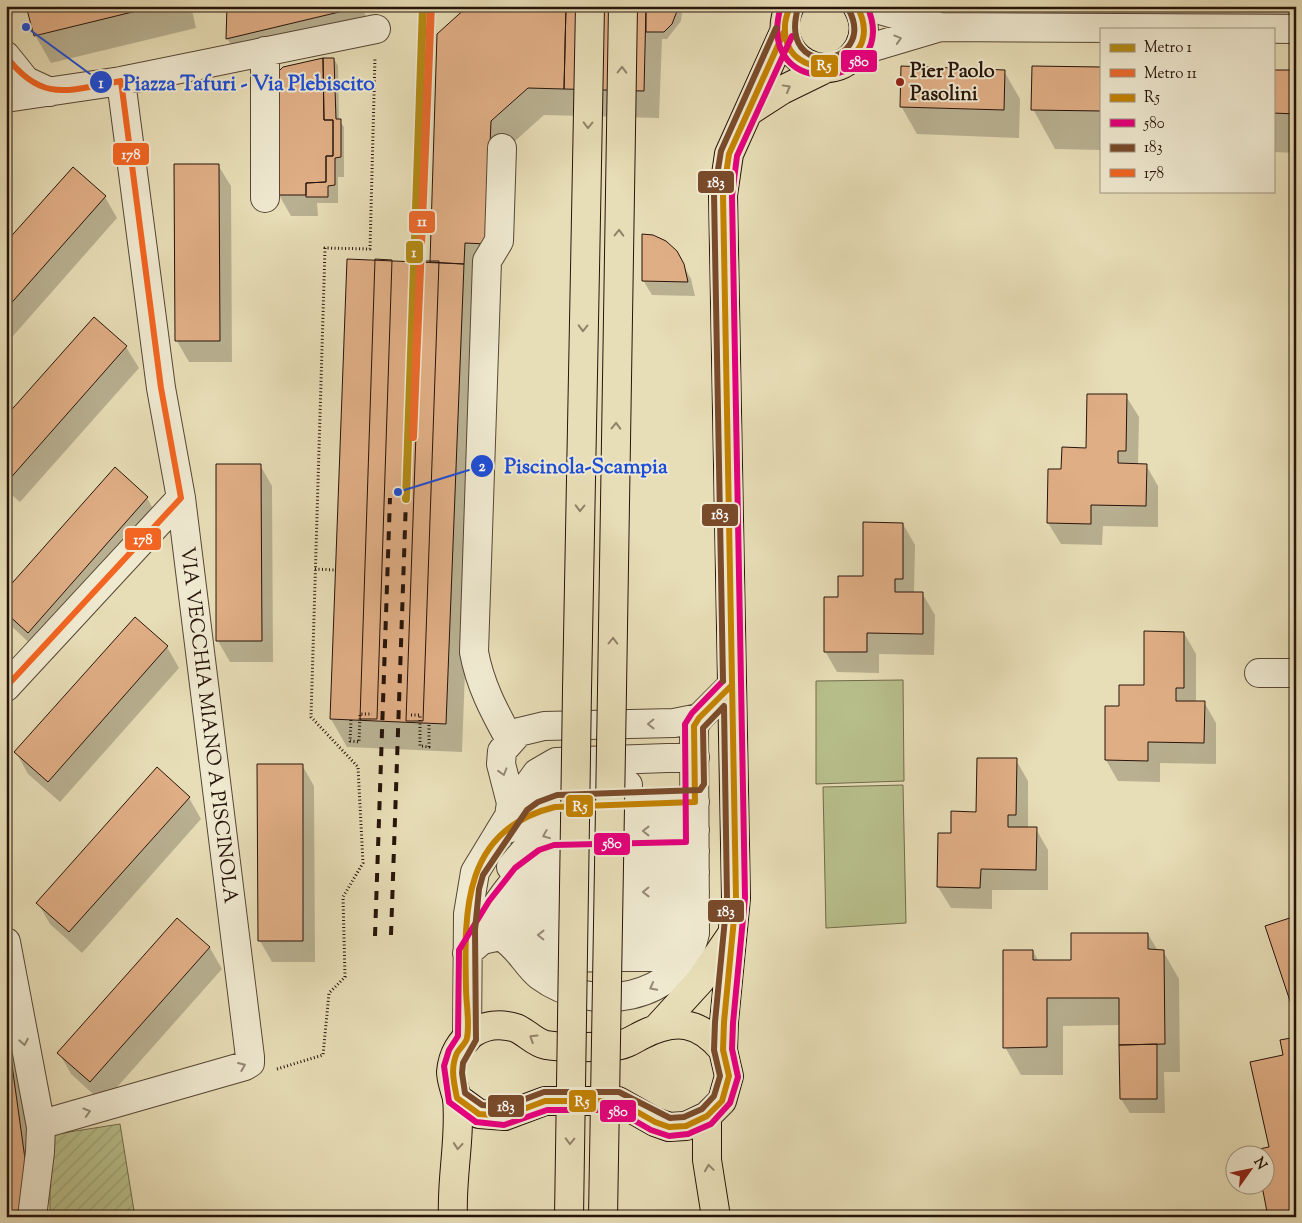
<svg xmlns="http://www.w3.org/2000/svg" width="1302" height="1223" viewBox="0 0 1302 1223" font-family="'Sorts Mill Goudy',serif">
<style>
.green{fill:#b8c08c;stroke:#706a4b}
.garden{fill:url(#garden-furrows);stroke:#706a4b}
.shadow{fill:#0003}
.building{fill:#e0ae85;stroke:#27140a}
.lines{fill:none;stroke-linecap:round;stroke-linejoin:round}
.minor-casing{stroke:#574635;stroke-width:30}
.major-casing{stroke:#27140a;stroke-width:30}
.highway-casing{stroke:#27140a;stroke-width:30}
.path{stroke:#27140a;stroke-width:3;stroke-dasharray:1 2.5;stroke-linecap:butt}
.minor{stroke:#efe9d0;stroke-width:28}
.major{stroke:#e7ddb6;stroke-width:28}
.highway{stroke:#e7ddb6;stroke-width:28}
.rail{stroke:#27140a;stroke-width:4;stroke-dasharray:9 9;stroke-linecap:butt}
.highway-bridge-casing{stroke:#27140a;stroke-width:30;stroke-linecap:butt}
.highway-bridge{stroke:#e7ddb6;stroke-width:28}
.bus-1-casing{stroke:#efe9d0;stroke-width:10}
.bus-2-casing{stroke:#efe9d0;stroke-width:10}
.bus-3-casing{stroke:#efe9d0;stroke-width:10}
.bus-4-casing{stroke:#efe9d0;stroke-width:10}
.bus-1{stroke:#c38202;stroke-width:6}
.bus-2{stroke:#e5007d;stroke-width:6}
.bus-3{stroke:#7a4b2a;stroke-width:6}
.bus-4{stroke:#f26522;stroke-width:6}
.metro-1-casing{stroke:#efe9d0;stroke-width:11}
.metro-2-casing{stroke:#efe9d0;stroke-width:11}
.metro-1{stroke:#b38a15;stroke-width:8}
.metro-2{stroke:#eb6a2d;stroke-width:8}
.oneway{stroke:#958977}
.oneway2{stroke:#918369}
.poi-dot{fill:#8f2418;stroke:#efe9d0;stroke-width:2}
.labels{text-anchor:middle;stroke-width:4;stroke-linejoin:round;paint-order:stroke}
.poi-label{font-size:20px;font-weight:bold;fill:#27140a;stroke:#efe9d0;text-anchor:start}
.street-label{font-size:20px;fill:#27140a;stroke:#efe9d0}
.leader{fill:none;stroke:#1d4ed8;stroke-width:2}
.callout-dot{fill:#1d4ed8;stroke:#efe9d0;stroke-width:2}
.mark-label{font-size:15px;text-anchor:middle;font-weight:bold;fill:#fff}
.callout-label{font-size:21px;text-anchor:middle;font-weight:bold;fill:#1d4ed8;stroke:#efe9d0;stroke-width:4;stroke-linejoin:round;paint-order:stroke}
.line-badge{stroke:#efe9d0;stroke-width:2}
.badge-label{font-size:14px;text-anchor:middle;font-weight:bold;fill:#fff}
</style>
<defs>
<pattern id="garden-furrows" width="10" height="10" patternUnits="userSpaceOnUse" patternTransform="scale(1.25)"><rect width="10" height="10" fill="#b8c08c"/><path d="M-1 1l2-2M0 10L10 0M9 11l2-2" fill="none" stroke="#9ea477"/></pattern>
</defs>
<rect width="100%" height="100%" fill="#e7ddb6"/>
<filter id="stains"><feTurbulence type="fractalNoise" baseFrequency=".004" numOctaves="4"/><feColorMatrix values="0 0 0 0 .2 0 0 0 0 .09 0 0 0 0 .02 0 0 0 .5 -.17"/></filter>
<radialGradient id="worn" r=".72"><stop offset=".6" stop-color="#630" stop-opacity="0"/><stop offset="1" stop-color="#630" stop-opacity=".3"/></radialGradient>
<path class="green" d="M903,680L904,781L816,784V681Z
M903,785L906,923L826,928L823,787Z"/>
<path class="garden" d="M120,1124L135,1217H50V1135Z"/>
<path class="shadow" d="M28,6H191L196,28L51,63L35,35Z
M228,6H369V8L364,10L371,36L243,66L227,38Z
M469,6H683L681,21L667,39H662L659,118L544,115L506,149L501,272L480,271L462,752L347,747L331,719L431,263Z
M910,6H1030L1029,37Z
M1041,6H1296V39L1058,36Z
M334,59L338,66L339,120L344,127V177H338V203H317L318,216H291L279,195Z
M1101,68V150L1055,149L1033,109Z
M1004,71L1020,99L1019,138L917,134L901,106Z
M1273,71H1296V153L1273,152Z
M218,165L231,186L232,362H189L177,341Z
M73,169L105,197L117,218L6,344V244Z
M676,252L691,279L695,296L652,295L643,280Z
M94,319L126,347L139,368L20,502L6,490V418Z
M1126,396L1139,417L1138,465H1146L1158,486V527L1103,526L1102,545L1061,544L1048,523L1049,470H1062L1087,449Z
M260,465L272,486L273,662H230L218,641Z
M147,498L159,519L40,653L6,621V591Z
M903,524L915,545L914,593H922L935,615L934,655L879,654V673L837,672L825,651L839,598L864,578Z
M135,619L167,647L179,668L60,802L28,774L16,752Z
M1184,633L1196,654V702H1204L1216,723V764L1160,763V782L1118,781L1106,760L1107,707H1120L1145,686Z
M1016,760L1028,781V829H1036L1048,850V890H992V909L951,908L938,887L952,834L977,813Z
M302,765L314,786L315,962H272L260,941L259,766Z
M189,798L201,819L82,953L50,924L38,903Z
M177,919L210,948L222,969L103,1103L71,1074L59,1053Z
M1148,934L1158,951H1163L1179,979L1180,1072H1164L1165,1113H1130L1121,1099L1120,1025L1063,1026V1075H1021L1005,1047L1033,951L1039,962L1073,961Z
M6,972L23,1060L38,1217H6Z"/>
<path class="building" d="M26,6H157L34,36Z
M227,6H355L356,8L226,39Z
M468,6H566L564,89L528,88L491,121L486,244L465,243L464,264L430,262L437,34Z
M566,6H646L644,91L564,89Z
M646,6H679L672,24L664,32H646Z
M323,58H334L336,119H341V157L335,158V185L328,186V197H306V183L326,182V156H333V120H324Z
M323,58L324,120H333V156H326V182L306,183V195H278V72L283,67Z
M901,66L1005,70L1004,110L900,107Z
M1032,66L1101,67V111L1031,110Z
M1273,70H1296V114L1273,113Z
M174,164H219L220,341H175Z
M73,167L106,196L6,309V242Z
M642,234L653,235L666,241L677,251L684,264L688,282L642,281Z
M347,259L464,264L446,724L330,719Z
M375,259L392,260L377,719H360Z
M422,261H439L423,721H406Z
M94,317L127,346L7,482L6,416Z
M1087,394H1127L1126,451H1118V463L1147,464L1146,506L1091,505V524L1047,523L1048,469H1061L1062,447L1086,448Z
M216,464H261L262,641H216Z
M115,467L148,497L28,633L6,613V590Z
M863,522L903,523V579H895V592H923V634L867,633V652H824V597H838V576H863Z
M135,617L168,646L48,782L14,752Z
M1144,631L1184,632V688H1176V701H1205L1204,743L1148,742V761L1105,760V706H1119V685H1144Z
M977,758H1017L1016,815H1008V827H1037L1036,870L981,869L980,888L937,887L938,833H951V811L976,812Z
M257,764H303V941H258Z
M157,767L190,797L69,932L36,903Z
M1296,916V1012L1294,1013L1265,926Z
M177,918L210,947L90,1082L57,1053Z
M1071,933H1148V949L1164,950L1165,1044L1119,1045V998H1047V1047L1003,1048V950H1033V960H1071Z
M6,1022L26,1166L19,1217H6Z
M1296,1037V1217H1268L1262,1186H1264V1156H1255L1254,1150L1269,1147L1250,1062L1283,1055L1280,1040Z
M1157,1044V1099H1120L1119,1045Z"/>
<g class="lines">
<g class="minor-casing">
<path id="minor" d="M866,6L940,27L1296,29
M265,51V198
M856,52L940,27
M6,56L26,81L50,92
M6,98L121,81L376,29
M502,148L499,241L487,261L474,652C480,685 494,711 510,740
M1259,673H1296
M6,687L181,498
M524,798L555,786L628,785
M509,816L511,803L501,764L502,751L519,732L544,726L674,723L699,718
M508,829L525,816L555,807L695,802
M511,867L534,840L554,831L695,830
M523,889L554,873L695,872
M515,919L541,914L695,911
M489,924L526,903L553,893L695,892
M500,936L695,933
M6,942L41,1127L40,1152L32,1217
M515,947L552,958L688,956
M470,948C490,916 516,865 554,854L695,851
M467,953L482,940L500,936C518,945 525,964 540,976C591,1014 681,1002 695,933L694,726L699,718L732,685
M467,1039L468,914L475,872L509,816L524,798L529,784L537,773L556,762L695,757
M41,1127L46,1123L245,1066L250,1063V1057L181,498L161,388L121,81"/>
</g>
<g class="major-casing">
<path id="major" d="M790,6C765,57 834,93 859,47C866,33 865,20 857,6
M748,112L782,90L827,68
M658,1027L700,981L732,934
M723,1050C699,1021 676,1018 642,1035C634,1039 624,1046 614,1046C597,1047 563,1048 546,1045C535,1043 526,1032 516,1028C484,1018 454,1037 451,1072C451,1080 455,1090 457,1098L479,1114L505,1116L545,1101H618L655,1122L669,1127L686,1126L707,1116L722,1101L729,1076L723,1050L724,1022L736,898L723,195L729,154L784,32
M707,1116V1160L716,1217"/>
</g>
<g class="highway-casing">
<path id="highway" d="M577,690L590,6
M612,690L623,6
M453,1217C451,1177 461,1138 457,1098"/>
</g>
<path class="path" d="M315,569L335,570
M411,715H420V746L429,747V723
M351,720L350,741L359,742L360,714H372
M277,1069L323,1055L329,993L345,977L343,897L363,863L358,767L311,717L325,248L370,249L375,57"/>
<use href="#minor" class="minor"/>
<use href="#major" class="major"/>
<use href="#highway" class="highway"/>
<path class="rail" d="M391,935L406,499
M375,936L390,498"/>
<g class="highway-bridge-casing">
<path id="highway-bridge" d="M569,1217L577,690
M603,1217L612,690"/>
</g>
<use href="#highway-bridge" class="highway-bridge"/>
<g class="bus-1-casing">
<path id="bus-1" d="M790,6C788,12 785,19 785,25C781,91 892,73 857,6
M732,685L699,718L694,726L695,802L555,807C463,829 464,910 466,988C466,1003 470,1023 467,1038C466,1043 460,1048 457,1053C450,1068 454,1083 457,1098L479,1114L505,1116L545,1101H618L655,1122L669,1127L686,1126L707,1116L722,1101L729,1076L723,1050L724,1022L736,898L723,195L729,154L784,32"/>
</g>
<g class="bus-2-casing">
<path id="bus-2" d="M781,6C752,106 904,90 867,6
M723,681L692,713L685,724L686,842L554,845L539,850L515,868L489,901L459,950L458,1036L449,1050L444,1066L449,1102L476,1122L504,1125L547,1110H616L651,1130L669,1136L688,1134L711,1124L730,1103L738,1077L732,1049L733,1023L745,898L732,196L737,156L792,36"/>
</g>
<g class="bus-3-casing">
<path id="bus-3" d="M798,8C777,82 878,66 849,10
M723,681L714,194L721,151L776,28
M724,706L727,898L715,1022L714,1050L720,1076L714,1096L702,1109L684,1117L670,1118L619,1092H544L504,1107L482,1105L465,1093L462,1073L463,1063L476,1040L475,930L479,889L483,875L527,810L538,802L557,795L700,790L704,784L703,728Z"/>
</g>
<g class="bus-4-casing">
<path id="bus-4" d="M6,56C42,104 69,90 121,81L161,388L181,498L6,687"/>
</g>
<use href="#bus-1" class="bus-1"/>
<use href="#bus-2" class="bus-2"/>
<use href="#bus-3" class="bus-3"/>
<use href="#bus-4" class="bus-4"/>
<g class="metro-1-casing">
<path id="metro-1" d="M406,499L423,6"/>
</g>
<g class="metro-2-casing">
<path id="metro-2" d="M413,437L431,6"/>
</g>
<use href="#metro-1" class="metro-1"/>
<use href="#metro-2" class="metro-2"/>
</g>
<defs><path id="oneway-chevron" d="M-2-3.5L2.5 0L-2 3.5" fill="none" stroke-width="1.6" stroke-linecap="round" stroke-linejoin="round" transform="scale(1.25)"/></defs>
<g class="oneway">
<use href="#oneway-chevron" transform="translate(898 39) rotate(-17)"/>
<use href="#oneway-chevron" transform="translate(651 724) rotate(179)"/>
<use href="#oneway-chevron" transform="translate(503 772) rotate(73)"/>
<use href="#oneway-chevron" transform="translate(646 831) rotate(180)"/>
<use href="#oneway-chevron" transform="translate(546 835) rotate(158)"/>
<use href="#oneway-chevron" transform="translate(646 892) rotate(179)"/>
<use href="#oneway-chevron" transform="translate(541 935) rotate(-179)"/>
<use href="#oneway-chevron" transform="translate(653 987) rotate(152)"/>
<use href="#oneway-chevron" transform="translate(24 1042) rotate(80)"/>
<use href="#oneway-chevron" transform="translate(242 1066) rotate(-23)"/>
<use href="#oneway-chevron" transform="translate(87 1112) rotate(-16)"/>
</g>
<g class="oneway2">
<use href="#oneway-chevron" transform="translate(622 70) rotate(-89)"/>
<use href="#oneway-chevron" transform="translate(787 88) rotate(-29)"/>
<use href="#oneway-chevron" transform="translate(588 125) rotate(91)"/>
<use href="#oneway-chevron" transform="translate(619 233) rotate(-89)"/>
<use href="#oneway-chevron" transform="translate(583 328) rotate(91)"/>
<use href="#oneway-chevron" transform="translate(616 426) rotate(-89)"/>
<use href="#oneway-chevron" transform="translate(580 508) rotate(91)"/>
<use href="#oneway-chevron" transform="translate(613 641) rotate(-89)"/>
<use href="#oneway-chevron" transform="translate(533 1038) rotate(-148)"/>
<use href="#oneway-chevron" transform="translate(570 1141) rotate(91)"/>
<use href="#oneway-chevron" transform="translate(458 1146) rotate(95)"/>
<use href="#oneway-chevron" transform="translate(709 1168) rotate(-98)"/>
</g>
<circle class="poi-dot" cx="900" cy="82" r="5"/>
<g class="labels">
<g class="poi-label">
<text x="910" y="77">Pier Paolo<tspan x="910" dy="23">Pasolini</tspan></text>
</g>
<g class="street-label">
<text transform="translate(210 725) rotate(83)" y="7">VIA VECCHIA MIANO A PISCINOLA</text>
</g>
</g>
<path class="leader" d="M26 27L101 82M398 492L482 466"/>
<g class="callout-dot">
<circle cx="26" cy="27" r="5"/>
<circle cx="398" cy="492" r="5"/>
<circle cx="101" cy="82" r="12"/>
<circle cx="482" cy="466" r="12"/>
</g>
<g class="mark-label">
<text x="101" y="88">1</text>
<text x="482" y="471">2</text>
</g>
<g class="callout-label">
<text x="249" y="90">Piazza Tafuri - Via Plebiscito</text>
<text x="586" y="473">Piscinola-Scampia</text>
</g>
<g class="line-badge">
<rect x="840" y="49" width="38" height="24" rx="5" fill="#e5007d"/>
<rect x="810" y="54" width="29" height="24" rx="5" fill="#c38202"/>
<rect x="112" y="142" width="38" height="24" rx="5" fill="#f26522"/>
<rect x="697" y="170" width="38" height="24" rx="5" fill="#7a4b2a"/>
<rect x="408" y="210" width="28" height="24" rx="5" fill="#eb6a2d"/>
<rect x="405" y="240" width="19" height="24" rx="5" fill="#b38a15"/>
<rect x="701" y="503" width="38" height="24" rx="5" fill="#7a4b2a"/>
<rect x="124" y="527" width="38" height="24" rx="5" fill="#f26522"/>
<rect x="565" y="794" width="29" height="24" rx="5" fill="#c38202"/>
<rect x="593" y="832" width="38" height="24" rx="5" fill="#e5007d"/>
<rect x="707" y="899" width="38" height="24" rx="5" fill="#7a4b2a"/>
<rect x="568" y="1089" width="29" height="24" rx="5" fill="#c38202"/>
<rect x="487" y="1094" width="38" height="24" rx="5" fill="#7a4b2a"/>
<rect x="599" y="1099" width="38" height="24" rx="5" fill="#e5007d"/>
</g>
<g class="badge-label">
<text x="859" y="66">580</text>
<text x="824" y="70">R5</text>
<text x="131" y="159">178</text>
<text x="716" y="187">183</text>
<text x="422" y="226">11</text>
<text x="414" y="257">1</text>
<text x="720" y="519">183</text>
<text x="143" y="544">178</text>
<text x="580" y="811">R5</text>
<text x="612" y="848">580</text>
<text x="726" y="916">183</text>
<text x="582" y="1106">R5</text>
<text x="506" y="1111">183</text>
<text x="618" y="1116">580</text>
</g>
<rect width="1302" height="1223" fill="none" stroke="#e7ddb6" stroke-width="25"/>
<rect x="8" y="8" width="1287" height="1208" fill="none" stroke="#27140a" stroke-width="2.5"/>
<rect x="12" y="12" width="1277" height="1198" fill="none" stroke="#27140a"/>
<rect x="1100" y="28" width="175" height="165" fill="#efe9d0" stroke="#9f9481"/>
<rect x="1110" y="44" width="25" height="8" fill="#b38a15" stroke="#9f9481"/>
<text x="1144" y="52" font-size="15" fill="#27140a">Metro 1</text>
<rect x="1110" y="69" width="25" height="8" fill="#eb6a2d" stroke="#9f9481"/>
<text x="1144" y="78" font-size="15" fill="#27140a">Metro 11</text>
<rect x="1110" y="94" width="25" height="8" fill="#c38202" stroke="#9f9481"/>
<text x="1144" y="102" font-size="15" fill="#27140a">R5</text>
<rect x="1110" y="119" width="25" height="8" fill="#e5007d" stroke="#9f9481"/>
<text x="1144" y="128" font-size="15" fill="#27140a">580</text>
<rect x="1110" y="144" width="25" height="8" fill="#7a4b2a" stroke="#9f9481"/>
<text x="1144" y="152" font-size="15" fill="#27140a">183</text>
<rect x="1110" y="169" width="25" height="8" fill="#f26522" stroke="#9f9481"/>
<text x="1144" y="178" font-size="15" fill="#27140a">178</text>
<g transform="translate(1250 1170) rotate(57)"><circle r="24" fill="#efe9d0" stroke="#9f9481"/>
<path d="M0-4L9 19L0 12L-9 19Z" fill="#8f2418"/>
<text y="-8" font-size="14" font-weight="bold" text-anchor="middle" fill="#27140a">N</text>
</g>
<rect width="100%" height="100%" filter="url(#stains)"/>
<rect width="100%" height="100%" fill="url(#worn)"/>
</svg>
